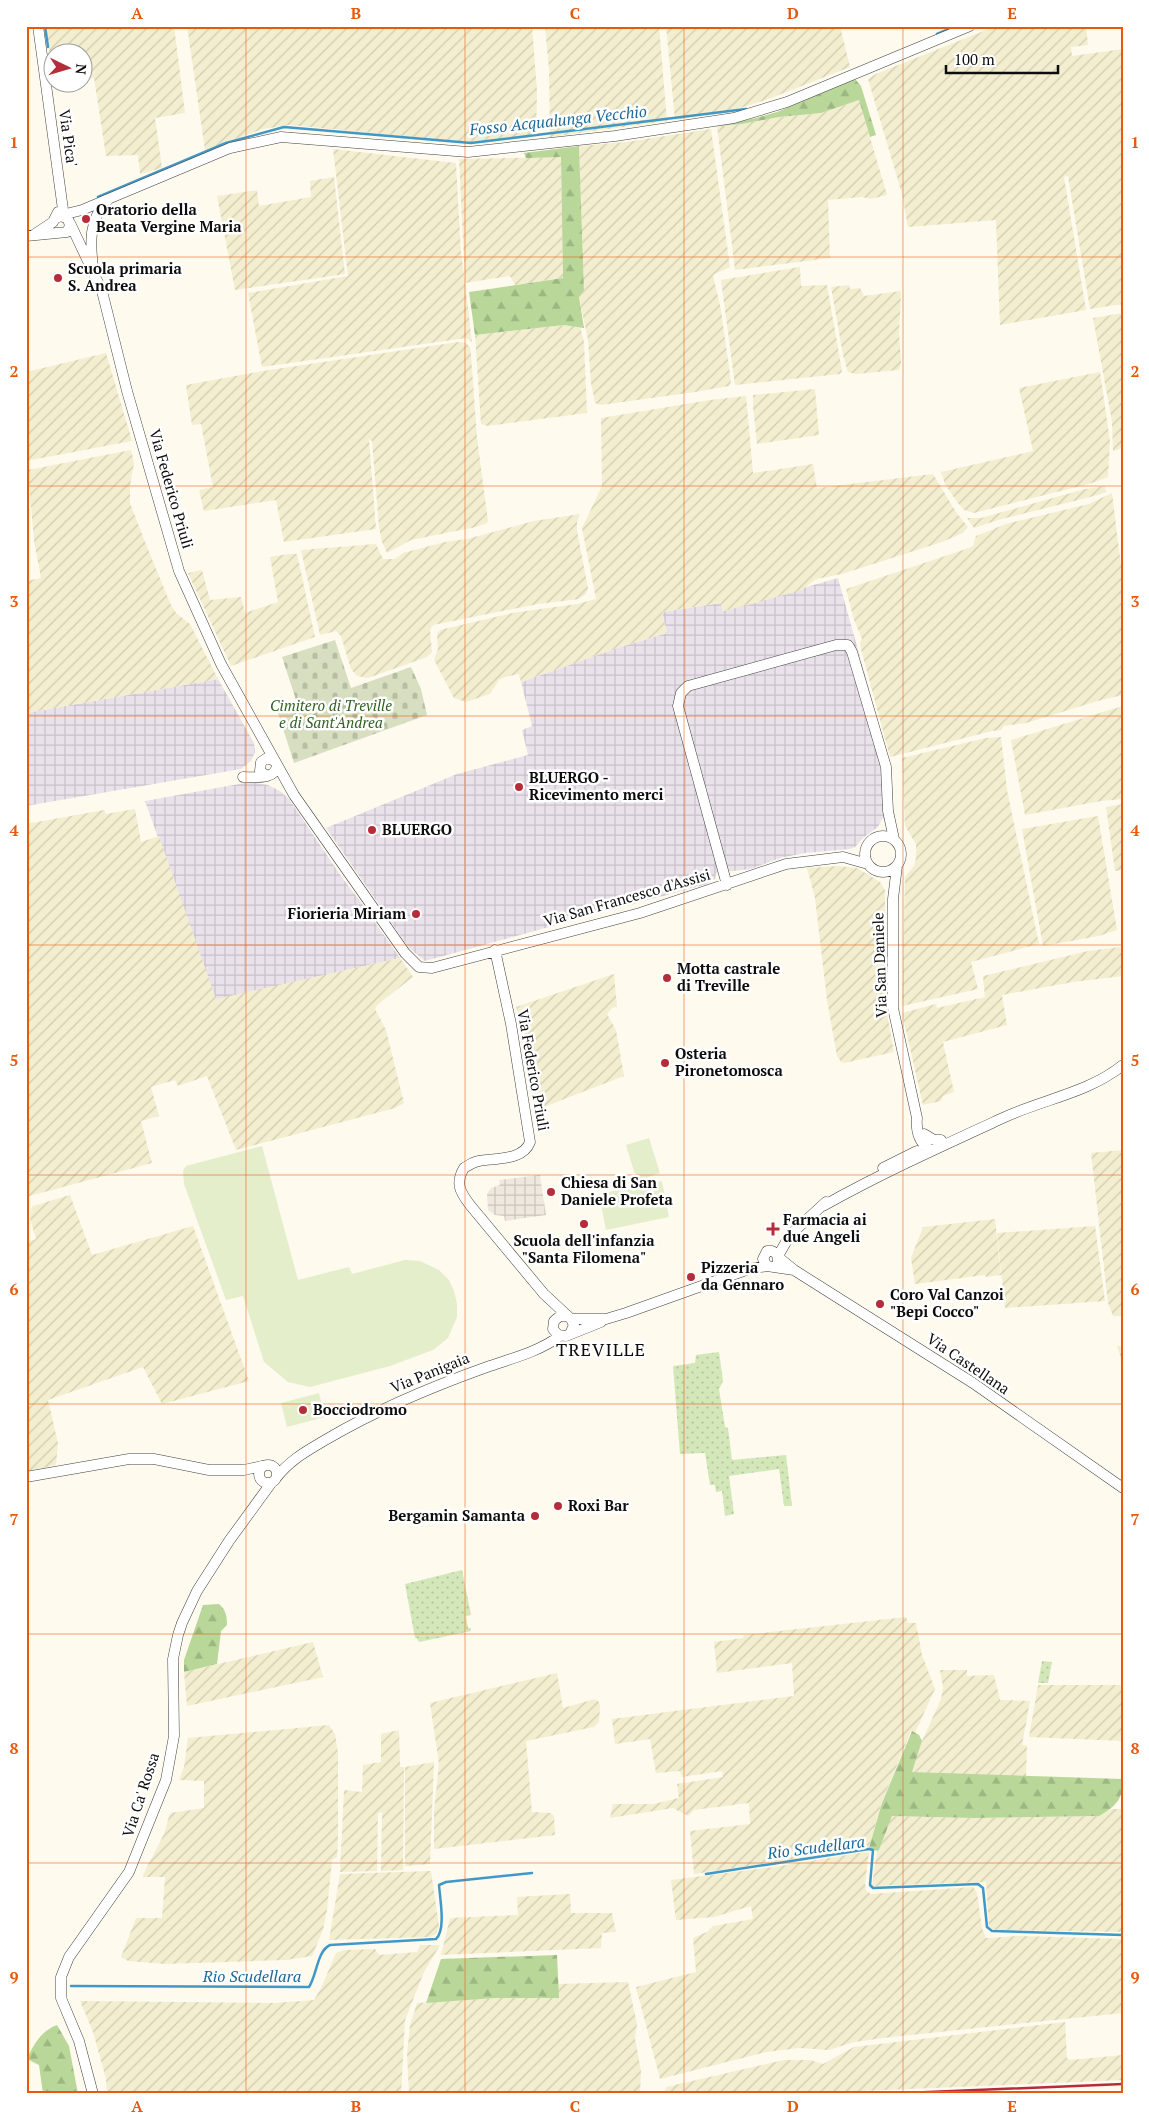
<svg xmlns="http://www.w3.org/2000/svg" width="1149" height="2120" viewBox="0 0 1149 2120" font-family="'PT Serif',serif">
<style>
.industrial{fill:url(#industrial-grid)}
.farmland{fill:url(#farmland-furrows)}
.grass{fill:url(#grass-dots)}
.forest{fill:url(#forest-firs)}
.cemetery{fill:url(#cemetery-stones)}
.pitch{fill:#e4eecb}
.plaza{fill:url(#plaza-grid)}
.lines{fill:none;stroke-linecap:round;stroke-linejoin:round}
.stream{stroke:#4098c6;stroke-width:2.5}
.tertiary-casing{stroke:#404040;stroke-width:11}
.tertiary{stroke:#fff;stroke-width:10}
.rail{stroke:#b62c3a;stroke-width:2.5}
.grid{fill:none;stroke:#e8590c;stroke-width:1;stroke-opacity:0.55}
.poi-dot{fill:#b62c3a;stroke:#fff;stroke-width:2}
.labels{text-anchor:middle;stroke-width:5;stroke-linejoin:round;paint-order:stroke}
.street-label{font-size:15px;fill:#0d0d0d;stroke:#fff}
.poi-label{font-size:15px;font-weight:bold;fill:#0d0d0d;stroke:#fff;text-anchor:start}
.park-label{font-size:15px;font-style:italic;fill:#326121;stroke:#fff}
.water-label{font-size:16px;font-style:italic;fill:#1c6999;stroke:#fff}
.quarter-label{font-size:18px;letter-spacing:1px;fill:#0d0d0d;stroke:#fff}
.neatline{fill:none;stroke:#e8590c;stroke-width:2}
.grid-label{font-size:16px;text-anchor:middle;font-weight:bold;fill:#e8590c}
</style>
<defs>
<pattern id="industrial-grid" width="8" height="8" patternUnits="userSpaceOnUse" patternTransform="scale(1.25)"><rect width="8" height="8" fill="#eae2eb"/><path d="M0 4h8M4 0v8" fill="none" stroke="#c8c1c8"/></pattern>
<pattern id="farmland-furrows" width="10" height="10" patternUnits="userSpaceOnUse" patternTransform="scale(1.25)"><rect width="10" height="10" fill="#f3eecf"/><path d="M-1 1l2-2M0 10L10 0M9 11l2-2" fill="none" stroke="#cfcbb1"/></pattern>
<pattern id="grass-dots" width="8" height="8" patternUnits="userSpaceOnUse" patternTransform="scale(1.25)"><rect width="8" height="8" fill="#d3e7b9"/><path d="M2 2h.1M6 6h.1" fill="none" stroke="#b4c59e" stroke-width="1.8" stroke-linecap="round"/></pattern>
<pattern id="forest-firs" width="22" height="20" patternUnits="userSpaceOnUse" patternTransform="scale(1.25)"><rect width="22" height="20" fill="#b8d799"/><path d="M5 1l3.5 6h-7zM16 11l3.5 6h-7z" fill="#9db783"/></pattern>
<pattern id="cemetery-stones" width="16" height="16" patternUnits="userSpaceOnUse" patternTransform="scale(1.25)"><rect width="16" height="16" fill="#d7dfc0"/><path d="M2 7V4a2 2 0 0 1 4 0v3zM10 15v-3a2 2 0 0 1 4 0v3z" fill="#b7bea4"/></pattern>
<pattern id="plaza-grid" width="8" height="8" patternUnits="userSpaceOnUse" patternTransform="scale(1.25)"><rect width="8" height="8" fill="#eee8de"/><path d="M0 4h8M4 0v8" fill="none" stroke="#cbc6bd"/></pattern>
</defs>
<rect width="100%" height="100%" fill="#fefaee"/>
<path class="industrial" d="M838,578L891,768L893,818L882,819L878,827L864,837L855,847L850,849L805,853L780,858L751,869L716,873L715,879L707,884L425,961L409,948L326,828L457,774L528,755L522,730L532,726L521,682L620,647L667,633L662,612L721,603L723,611Z
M218,679L254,743L255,752L251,761L241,769L26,806V713Z
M250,782L268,785L280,791L289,799L343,879L360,901L400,958L216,1000L145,801Z"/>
<path class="farmland" d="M46,26H174L185,113L155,118L162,168L140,174L138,155L106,156L94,78L83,79L82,52H52V72Z
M187,26H532L537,91L536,137L477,143L289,125L263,129L205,150Z
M545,26H659L667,121L550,137L549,70Z
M666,26H840L850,67L766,100L737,109L675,120Z
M996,26H1086L1088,45L1071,47L1072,56L1123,49V304L1090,309L1068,176L1064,177L1086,310L1000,325L996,220L908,227L902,194L868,79L876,74Z
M859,100L887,195L871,199L862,197L828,200L830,258L735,270L717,126L742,124L779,117L821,113Z
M711,129L730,267L713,275L721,310L731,382L729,386L695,392L601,405L595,403L591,383L588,340L579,297L584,291L579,146L626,142Z
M333,149L456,163L461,253L465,282L459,159L561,157L563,278L515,285L510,276L465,283L472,342L466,338L262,367L248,293L348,276Z
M334,177L345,274L235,290L217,196L257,190L259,206L311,197L310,181Z
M800,267L801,286L827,285L842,371L840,374L735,385L721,280Z
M849,285L850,289L860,288L864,296L901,291L899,333L901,363L899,370L856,374L848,372L843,355L831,287Z
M1123,313V448L1113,451L1112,422L1093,318Z
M564,325L580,327L584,342L587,413L488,426L481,424L475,335Z
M458,342L466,343L470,347L471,355L477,438L488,521L487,523L476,527L411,540L387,553L382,542L379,527L372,441L369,439L376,529L284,542L276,500L204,511L199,490L213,487L201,424L192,425L186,385L263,371Z
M106,353L132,441L26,461V372Z
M1100,372L1110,441L1108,477L1092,483L974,513L964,510L957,502L945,484L941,472L1033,451L1019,388Z
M815,389L819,435L757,444L753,407V395Z
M746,396L753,473L813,464L817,488L933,474L956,512L968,527L963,533L942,542L842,574L816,579L802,590L748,605L723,611L720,603L662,612L667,633L620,647L521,682L519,674L505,677L499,680L490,694L466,702L454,698L434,660L438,649L437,634L440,630L512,613L577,604L596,599L582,528L602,486L601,418L710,400Z
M131,450L134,463L130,486V503L147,547L171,605L176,613L190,624L218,679L26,713V581L41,578L34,541L28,470Z
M1105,486L1106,492L1098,495L998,520L974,528L967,518H981L1085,489Z
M1112,493L1123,582V695L1101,700L1026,723L1004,726L1001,730L992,731L890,757L861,649L860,643L862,639L854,620L846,589L966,549L973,546L976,536L1006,524L1089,504Z
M580,514L577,522V531L588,588L586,594L579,599L538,604L433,625L430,630L432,652L427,657L368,678L357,676L351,669L341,636L336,631L320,635L301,550L376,544L383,559H395L403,553L445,542L467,539L534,521Z
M288,554H297L315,637L231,666L188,573L202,570L210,600L241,597L245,613L278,602L270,557Z
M1123,706V799L1101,801L1025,815L1011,740Z
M1001,737L1007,790L1039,944L971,962L978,989L902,1006L905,877L914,866L916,858V844L905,826L902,758L986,738Z
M1123,804V870L1115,871L1106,807Z
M135,809L141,842L159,836L216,999L400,958L413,977L377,1005L375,1009L386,1030L404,1103L395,1108L236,1150L207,1076L178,1086L175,1080L151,1087L159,1116L141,1121L152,1163L26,1197V901L30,899L26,882V824L104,810L106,814Z
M1098,816L1117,930L1099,936L1043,946L1022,829Z
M838,866L857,868L880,882L885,890L886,1008L894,1052L844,1063L841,1062L837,1056L827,1000L815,898L807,868Z
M1121,947L1123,976L1073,982L1002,995L1007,1025L943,1042L954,1092L943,1096L941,1101L923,1105L902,1013L936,1004L937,1008L985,997L983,976L1088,951Z
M614,974L617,1007L612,1008L607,1014L616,1030L624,1076L536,1110L526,1050L528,1043L516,1007Z
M1123,1150V1316H1113L1108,1303L1091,1153Z
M70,1195L92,1255L193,1226L249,1381L162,1404L143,1367L48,1400L58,1443L56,1465L26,1472V1242L36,1239L30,1219L31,1209L33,1206Z
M995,1219L1001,1275L986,1277L985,1275L915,1284L911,1258L923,1227Z
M1095,1226L1105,1301L1005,1308L997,1233Z
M1117,1346H1123V1395L1120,1355Z
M906,1617L908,1623H916L922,1655L935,1689L915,1733L911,1731L882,1802L869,1848L694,1874L690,1831L750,1824L749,1803L694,1810L688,1816L673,1808L610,1818L613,1804H653L679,1798L677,1784L723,1777L722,1771L682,1777L680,1771L656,1773L650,1739L615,1744L612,1719L794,1696L792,1663L717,1673L714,1642L743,1638L744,1635Z
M313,1642L323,1677L187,1706L184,1672Z
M940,1670H967V1676L994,1675L1000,1700L1030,1701L1022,1745L1027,1746L1026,1777L912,1772L922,1741L941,1699L943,1687Z
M557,1673L563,1708L595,1699L599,1702L600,1706L599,1722L594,1727L526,1741L532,1812L551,1813L554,1816L555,1835L434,1849V1811L439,1764L430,1703Z
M1038,1685H1123V1741L1029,1737Z
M329,1725L335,1734L338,1754V1842L337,1857L332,1860L327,1910L323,1930L312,1956L286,1960L164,1964L128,1961L121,1957L136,1918H162L165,1877H143V1875L164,1834L170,1813L204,1808V1781L179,1780L184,1767L188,1738Z
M399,1730L400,1767H404L403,1870L381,1871L382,1812L378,1813L377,1871L340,1872L344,1790L362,1792L363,1765L381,1762V1734Z
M434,1762L430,1864L405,1866V1767Z
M1111,1809H1123V1932L994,1930L989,1927L986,1882L872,1886L877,1851L879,1850L892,1816L974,1818L1099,1816Z
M865,1852L869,1853L865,1882L866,1891L871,1894L973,1887L977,1893L982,1928L986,1938L1020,1936L1123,1939V2013L891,2037L854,2042L829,2050L799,2048L766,2052L660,2079L636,1987L696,1972L693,1938L707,1932L713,1926L753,1919L751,1906L714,1917L676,1920L671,1880L774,1867Z
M431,1871L439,1926L436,1934L430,1937L329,1940L340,1874Z
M570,1894L571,1913H612L616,1932L602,1933L601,1948L441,1955L450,1918L518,1915L517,1897Z
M420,1945H440L424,1972L405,2020L401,2094H107L106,2079L93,2032L80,2001L274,2003L314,2000L321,1988L336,1953L345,1950L375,1949L379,1955L417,1952Z
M628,1982L637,2024L635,2038L641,2071L640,2094H409L407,2055L410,2025L417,2003L495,1998H558V1984Z
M1065,2022L1067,2058L1070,2060L1123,2055V2080L789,2094H664L666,2087L784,2060H810L823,2064L854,2047Z"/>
<path class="grass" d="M719,1352L723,1381L719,1389L725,1427L728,1428L732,1460L786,1455L792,1506H784L779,1469L729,1476L734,1514L725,1516L722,1491L716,1492L715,1485H710L705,1453L680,1454L673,1366L695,1363L696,1355Z
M462,1570L471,1615L466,1616L468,1628H471V1631L419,1642L417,1638H415L405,1584Z
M1042,1661L1052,1662L1048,1683H1038Z"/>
<path class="forest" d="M855,79L861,86L876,135L870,137L859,100L821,113L779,117L742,124L717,126L756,118L777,112Z
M579,146L584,291L579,297L584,328L564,325L475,335L469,292L563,278L561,157L526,158L524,153Z
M219,1604C226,1610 227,1616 227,1625L221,1631L217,1664L184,1672V1660L203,1605Z
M912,1731L919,1735L922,1741L912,1772L1123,1779C1123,1800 1116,1806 1099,1816L974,1818L892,1816L879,1850L877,1851L869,1848L882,1803Z
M557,1955L559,1998H495L426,2003L441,1959Z
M57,2025L69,2046L78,2094H43L39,2065L27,2059C34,2044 41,2031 57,2025Z"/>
<path class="cemetery" d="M335,640L351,688L411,667L421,689L427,715L294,763L278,713L298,706L282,657Z"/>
<path class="pitch" d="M649,1138L660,1173L637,1181L626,1145Z
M262,1146L298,1280L349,1267L352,1274L405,1260L420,1261L439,1270L449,1280L454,1291L457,1304V1317L448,1338L433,1350L390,1366L310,1387L288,1382L264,1362L243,1296L226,1300L184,1184L183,1171L186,1166Z
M662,1181L669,1217L606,1230L599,1194Z
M319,1393L325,1417L287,1427L281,1403Z"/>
<path class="plaza" d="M540,1175L546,1215L505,1221L504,1216L495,1215L488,1210L487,1194L491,1188L500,1185L499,1180Z"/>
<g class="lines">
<path class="stream" d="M45,26L48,47
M937,34L956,26
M98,197L226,143L284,127L471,143L746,109
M706,1874L869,1849L873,1850L870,1885L873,1888L978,1884L983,1888L987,1927L992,1931L1123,1935
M71,1986L309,1987C317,1975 317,1951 330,1945L436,1939C446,1930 440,1899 439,1885L446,1882L532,1873"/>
<g class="tertiary-casing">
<path id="tertiary" d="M38,26L64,217
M65,217L70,213L82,210L230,148L281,137L468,152L615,136L734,118L787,102L970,26
M70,223L102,291L127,391L179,571L221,664L294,795L405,953L419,967L432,968L640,913L786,864L843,857L868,864
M35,234L53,222L58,212
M26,236L67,232L70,226L68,219L61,216L56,218
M93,267C90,243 89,219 107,201
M267,776L260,771L261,762L267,758L275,761
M243,777C255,777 275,780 277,766
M865 854a18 18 0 1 1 36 0a18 18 0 1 1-36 0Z
M897,866L893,899V1008L917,1118C916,1129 918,1140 927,1147
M727,885L678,706L681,693L688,686L836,645H848L852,652L886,767L888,811L894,839
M495,950L511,1024L530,1142C523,1161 495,1158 479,1161C473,1162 469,1165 464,1168C455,1183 460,1192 470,1205L544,1294L571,1319L574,1325L570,1334
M924,1134L934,1140H941
M883,1168L917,1151
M823,1206C882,1173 944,1145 1005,1117C1044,1099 1088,1093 1123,1065
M778,1256L790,1235L826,1202
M778,1257L794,1270L973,1383L1123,1488
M767,1266L763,1259L767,1251H772L777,1254L778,1262
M567,1316H560L554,1321L553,1329L558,1335L566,1336L601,1322
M571,1319H606L626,1313L749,1269L767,1266L794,1270
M259 1474a9 9 0 1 1 18 0a9 9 0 1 1-18 0Z
M26,1477L129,1459H154L209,1470H244L262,1466
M276,1478C291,1459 307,1451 327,1439C378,1409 431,1387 487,1367C513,1358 538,1352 560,1336
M93,2094L79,2041L61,1998V1977L69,1957L129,1872L166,1780L174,1736L173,1659L178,1635L182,1623L197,1591L229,1541L272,1482"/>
</g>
<use href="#tertiary" class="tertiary"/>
<path class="rail" d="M881,2094L1123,2084"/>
</g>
<path class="grid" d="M246,26V2094M465,26V2094M684,26V2094M903,26V2094M26,257H1123M26,486H1123M26,716H1123M26,945H1123M26,1175H1123M26,1404H1123M26,1634H1123M26,1863H1123"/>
<g class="poi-dot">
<circle cx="86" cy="219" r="5"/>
<circle cx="58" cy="278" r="5"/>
<circle cx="519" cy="787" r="5"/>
<circle cx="372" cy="830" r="5"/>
<circle cx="416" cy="914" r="5"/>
<circle cx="667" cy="978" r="5"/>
<circle cx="665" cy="1063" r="5"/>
<circle cx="551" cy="1192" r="5"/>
<circle cx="584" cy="1224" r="5"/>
<path d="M770.5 1221.5h5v5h5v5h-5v5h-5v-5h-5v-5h5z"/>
<circle cx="691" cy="1277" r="5"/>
<circle cx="880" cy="1304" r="5"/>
<circle cx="303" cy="1410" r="5"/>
<circle cx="558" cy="1506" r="5"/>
<circle cx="535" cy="1516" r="5"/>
</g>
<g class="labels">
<g class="street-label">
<text transform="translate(68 138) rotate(82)" y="5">Via Pica'</text>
<text transform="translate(171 489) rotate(74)" y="5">Via Federico Priuli</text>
<text transform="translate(627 898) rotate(-16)" y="5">Via San Francesco d'Assisi</text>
<text transform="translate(880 965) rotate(-92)" y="5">Via San Daniele</text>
<text transform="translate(533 1070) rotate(80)" y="5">Via Federico Priuli</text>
<text transform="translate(968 1364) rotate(34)" y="5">Via Castellana</text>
<text transform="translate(430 1373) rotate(-22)" y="5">Via Panigaia</text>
<text transform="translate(141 1795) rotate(-72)" y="5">Via Ca' Rossa</text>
</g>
<g class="poi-label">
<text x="96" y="215">Oratorio della<tspan x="96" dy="17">Beata Vergine Maria</tspan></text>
<text x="68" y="274">Scuola primaria<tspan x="68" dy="17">S. Andrea</tspan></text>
<text x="529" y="783">BLUERGO -<tspan x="529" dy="17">Ricevimento merci</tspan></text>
<text x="382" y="835">BLUERGO</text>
<text x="406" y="919" text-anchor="end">Fiorieria Miriam</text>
<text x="677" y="974">Motta castrale<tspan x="677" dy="17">di Treville</tspan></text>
<text x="675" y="1059">Osteria<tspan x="675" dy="17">Pironetomosca</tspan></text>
<text x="561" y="1188">Chiesa di San<tspan x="561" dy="17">Daniele Profeta</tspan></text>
<text x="783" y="1225">Farmacia ai<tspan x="783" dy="17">due Angeli</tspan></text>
<text x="584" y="1246" text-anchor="middle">Scuola dell'infanzia<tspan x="584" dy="17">"Santa Filomena"</tspan></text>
<text x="701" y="1273">Pizzeria<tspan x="701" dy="17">da Gennaro</tspan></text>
<text x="890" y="1300">Coro Val Canzoi<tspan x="890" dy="17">"Bepi Cocco"</tspan></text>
<text x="313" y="1415">Bocciodromo</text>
<text x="568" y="1511">Roxi Bar</text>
<text x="525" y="1521" text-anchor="end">Bergamin Samanta</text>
</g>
<g class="park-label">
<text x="331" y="711">Cimitero di Treville<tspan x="331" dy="17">e di Sant'Andrea</tspan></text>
</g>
<g class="water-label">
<text transform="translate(558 120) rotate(-6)" y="6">Fosso Acqualunga Vecchio</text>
<text transform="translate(816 1847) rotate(-7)" y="6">Rio Scudellara</text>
<text x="252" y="1982">Rio Scudellara</text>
</g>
<g class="quarter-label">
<text x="601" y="1356">TREVILLE</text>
</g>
</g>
<rect width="1149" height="2120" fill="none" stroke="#ffffff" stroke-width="55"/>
<g transform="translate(68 68) rotate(95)"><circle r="24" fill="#ffffff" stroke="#9e9e9e"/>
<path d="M0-4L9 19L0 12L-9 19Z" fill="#b62c3a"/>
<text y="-8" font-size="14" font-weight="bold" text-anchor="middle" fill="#0d0d0d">N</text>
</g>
<path d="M946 65v8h112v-8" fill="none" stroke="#0d0d0d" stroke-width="2.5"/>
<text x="954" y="65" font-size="15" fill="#0d0d0d" stroke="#ffffff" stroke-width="4" paint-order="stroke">100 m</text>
<rect x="28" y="28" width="1094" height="2064" class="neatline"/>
<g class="grid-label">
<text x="137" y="19">A</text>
<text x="356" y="19">B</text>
<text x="575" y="19">C</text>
<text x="793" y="19">D</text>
<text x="1012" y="19">E</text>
<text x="14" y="148">1</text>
<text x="1135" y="148">1</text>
<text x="14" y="377">2</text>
<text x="1135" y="377">2</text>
<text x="14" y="607">3</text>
<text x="1135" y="607">3</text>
<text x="14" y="836">4</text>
<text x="1135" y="836">4</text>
<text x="14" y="1066">5</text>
<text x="1135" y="1066">5</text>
<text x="14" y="1295">6</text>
<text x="1135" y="1295">6</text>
<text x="14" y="1525">7</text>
<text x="1135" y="1525">7</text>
<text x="14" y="1754">8</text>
<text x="1135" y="1754">8</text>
<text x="14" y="1983">9</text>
<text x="1135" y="1983">9</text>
<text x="137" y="2112">A</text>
<text x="356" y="2112">B</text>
<text x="575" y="2112">C</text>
<text x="793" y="2112">D</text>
<text x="1012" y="2112">E</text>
</g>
</svg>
